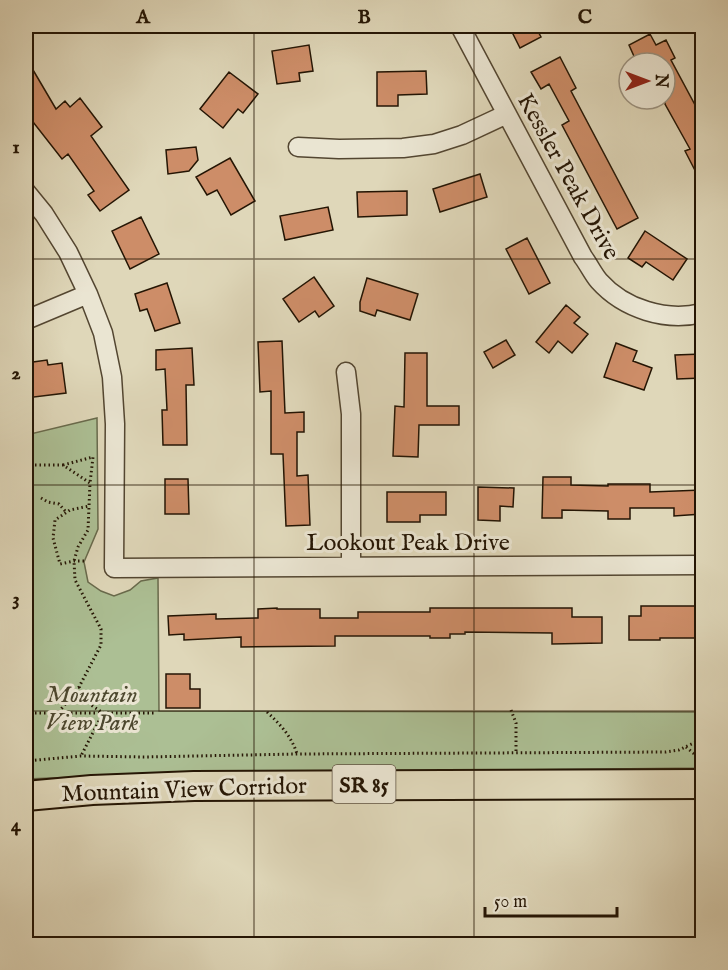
<svg xmlns="http://www.w3.org/2000/svg" width="728" height="970" viewBox="0 0 728 970" font-family="'IM FELL English',serif">
<style>
.green{fill:#acbf94;stroke:#686a4c;stroke-width:1.5}
.building{fill:#cd8d68;stroke:#241504;stroke-width:1.5}
.lines{fill:none;stroke-linecap:round;stroke-linejoin:round}
.minor-casing{stroke:#534631;stroke-width:21}
.trunk-casing{stroke:#241504;stroke-width:32}
.path{stroke:#241504;stroke-width:3;stroke-dasharray:1.5 3;stroke-linecap:butt}
.minor{stroke:#eae5d2;stroke-width:18}
.trunk{stroke:#dfd7b9;stroke-width:28}
.grid{fill:none;stroke:#241504;stroke-width:1.5;stroke-opacity:0.55}
.labels{text-anchor:middle;stroke-width:6;stroke-linejoin:round;paint-order:stroke}
.shield{fill:#eae5d2;stroke:#5f5342;stroke-width:1.5}
.shield-label{font-size:22px;font-weight:bold;fill:#241504}
.street-label{font-size:24px;fill:#241504;stroke:#eae5d2}
.park-label{font-size:24px;font-style:italic;fill:#4d482f;stroke:#eae5d2}
.neatline{fill:none;stroke:#241504;stroke-width:2}
.grid-label{font-size:20px;text-anchor:middle;font-weight:bold;fill:#241504}
</style>
<rect width="100%" height="100%" fill="#dfd7b9"/>
<filter id="stains"><feTurbulence type="fractalNoise" baseFrequency=".00333" numOctaves="4"/><feColorMatrix values="0 0 0 0 .2 0 0 0 0 .09 0 0 0 0 .02 0 0 0 .5 -.17"/></filter>
<radialGradient id="worn" r=".72"><stop offset=".6" stop-color="#630" stop-opacity="0"/><stop offset="1" stop-color="#630" stop-opacity=".3"/></radialGradient>
<path class="green" d="M97,418L98,529L84,562L88,582L101,591L114,596L130,590L141,581L158,578L159,711L702,712V768L152,774L26,779V435Z"/>
<path class="building" d="M509,26H535L541,37L520,48Z
M650,34L656,45L666,40L675,58L671,60L702,118V184L685,151L690,149L665,104V63H637L629,45Z
M309,45L313,71L299,73L300,81L277,84L272,51Z
M560,57L576,88L571,91L638,218L617,229L562,125L569,121L549,84L541,89L531,72Z
M26,58L56,109L65,101L70,107L80,98L102,127L91,136L129,190L100,211L88,195L94,191L68,154L62,159L26,113Z
M426,71L427,94L398,95V106H377V72Z
M229,72L258,94L243,113L238,109L223,128L200,109Z
M196,147L198,160L189,171L168,174L166,150Z
M230,158L255,201L231,215L217,190L207,195L196,177Z
M480,174L487,197L440,212L433,189Z
M407,191V215L358,217L357,192Z
M328,207L333,230L285,240L280,216Z
M141,217L159,254L130,269L112,231Z
M645,231L687,259L673,280L646,262L642,267L628,258Z
M527,238L550,283L529,294L506,249Z
M314,277L334,306L319,317L315,311L299,322L283,299Z
M367,278L418,294L410,320L377,310L375,316L360,311V302Z
M167,283L180,323L155,331L147,309L140,311L135,294Z
M566,305L580,317L574,323L588,334L572,353L558,341L549,353L536,342Z
M506,340L515,355L493,368L484,352Z
M282,341L285,413L304,412V432H297V476L308,475L310,525L286,526L283,454H271V391L260,392L258,342Z
M616,343L637,351L633,361L652,368L644,390L604,377Z
M192,348L194,385H186L187,445H163L162,410H167L165,369L156,370V350Z
M405,353H427V406H459V425H419L418,457L393,456L395,406L404,407Z
M702,354V378L677,379L675,355Z
M47,360L48,365L62,363L66,393L26,398V363Z
M543,477H571V485L608,486V484H650V492L702,490V514L674,516V508H630V519H608V511L562,510V518H542Z
M165,479H188L189,514H165Z
M478,487L514,488L513,507L500,506V521L478,520Z
M387,492H446V515H420V522H387Z
M641,606H701L702,638H660V640H629V616H641Z
M277,608V609H320V618H358V612H430V608H572V617H602V643L552,644V633L465,632V634H450V638H430V636H335V646L241,647V637L184,640V634L169,635L168,616L216,614V619L258,618V609Z
M166,674H190V689H200V708H166Z"/>
<g class="lines">
<g class="minor-casing">
<path id="minor" d="M460,26L583,257C589,265 593,274 599,281C624,309 666,322 702,313
M298,147L339,149L403,148L434,144L462,135L507,114
M26,192L44,214L68,252L88,294L103,333L112,377L115,424L114,568L702,565
M26,320L88,294
M346,372L351,414V567"/>
</g>
<g class="trunk-casing">
<path id="trunk" d="M26,796L92,790L194,786L702,784"/>
</g>
<path class="path" d="M26,465H63L90,483L88,530L78,547L74,561L75,580L101,629V645L79,687L58,713
M63,465L93,457L90,483
M41,498L48,502L59,504L66,512
M84,561H74L60,564L53,538L55,520L70,510L89,506
M79,687L91,705L103,713L81,756
M511,710L516,723V753
M267,712C280,724 292,737 297,754
M26,713H155
M686,747L699,758L702,759
M26,761L81,756L144,757L297,754L666,752L679,750L702,739"/>
<use href="#minor" class="minor"/>
<use href="#trunk" class="trunk"/>
</g>
<path class="grid" d="M254,26V944M474,26V944M26,259H702M26,485H702M26,711H702"/>
<g class="labels">
<rect class="shield" x="332.5" y="765" width="63" height="38" rx="4.5"/>
<g class="shield-label">
<text x="364" y="792">SR 85</text>
</g>
<g class="street-label">
<text transform="translate(569 176) rotate(61)" y="8">Kessler Peak Drive</text>
<text x="408" y="550">Lookout Peak Drive</text>
<text transform="translate(184 789) rotate(-2)" y="8">Mountain View Corridor</text>
</g>
<g class="park-label">
<text x="92" y="702">Mountain<tspan x="92" dy="28">View Park</tspan></text>
</g>
</g>
<rect width="728" height="970" fill="none" stroke="#dfd7b9" stroke-width="66"/>
<g transform="translate(647 81) rotate(90)"><circle r="28" fill="#eae5d2" stroke="#9b9280" stroke-width="1.5"/>
<path d="M0-4.5L10 22L0 15L-10 22Z" fill="#8f2418"/>
<text y="-9" font-size="16" font-weight="bold" text-anchor="middle" fill="#241504">N</text>
</g>
<path d="M485 907v9h132v-9" fill="none" stroke="#241504" stroke-width="3"/>
<text x="494" y="907" font-size="18" fill="#241504" stroke="#eae5d2" stroke-width="4.5" paint-order="stroke">50 m</text>
<rect x="33" y="33" width="662" height="904" class="neatline"/>
<g class="grid-label">
<text x="143" y="23">A</text>
<text x="364" y="23">B</text>
<text x="585" y="23">C</text>
<text x="16" y="153">1</text>
<text x="16" y="379">2</text>
<text x="16" y="605">3</text>
<text x="16" y="831">4</text>
</g>
<rect width="100%" height="100%" filter="url(#stains)"/>
<rect width="100%" height="100%" fill="url(#worn)"/>
</svg>
